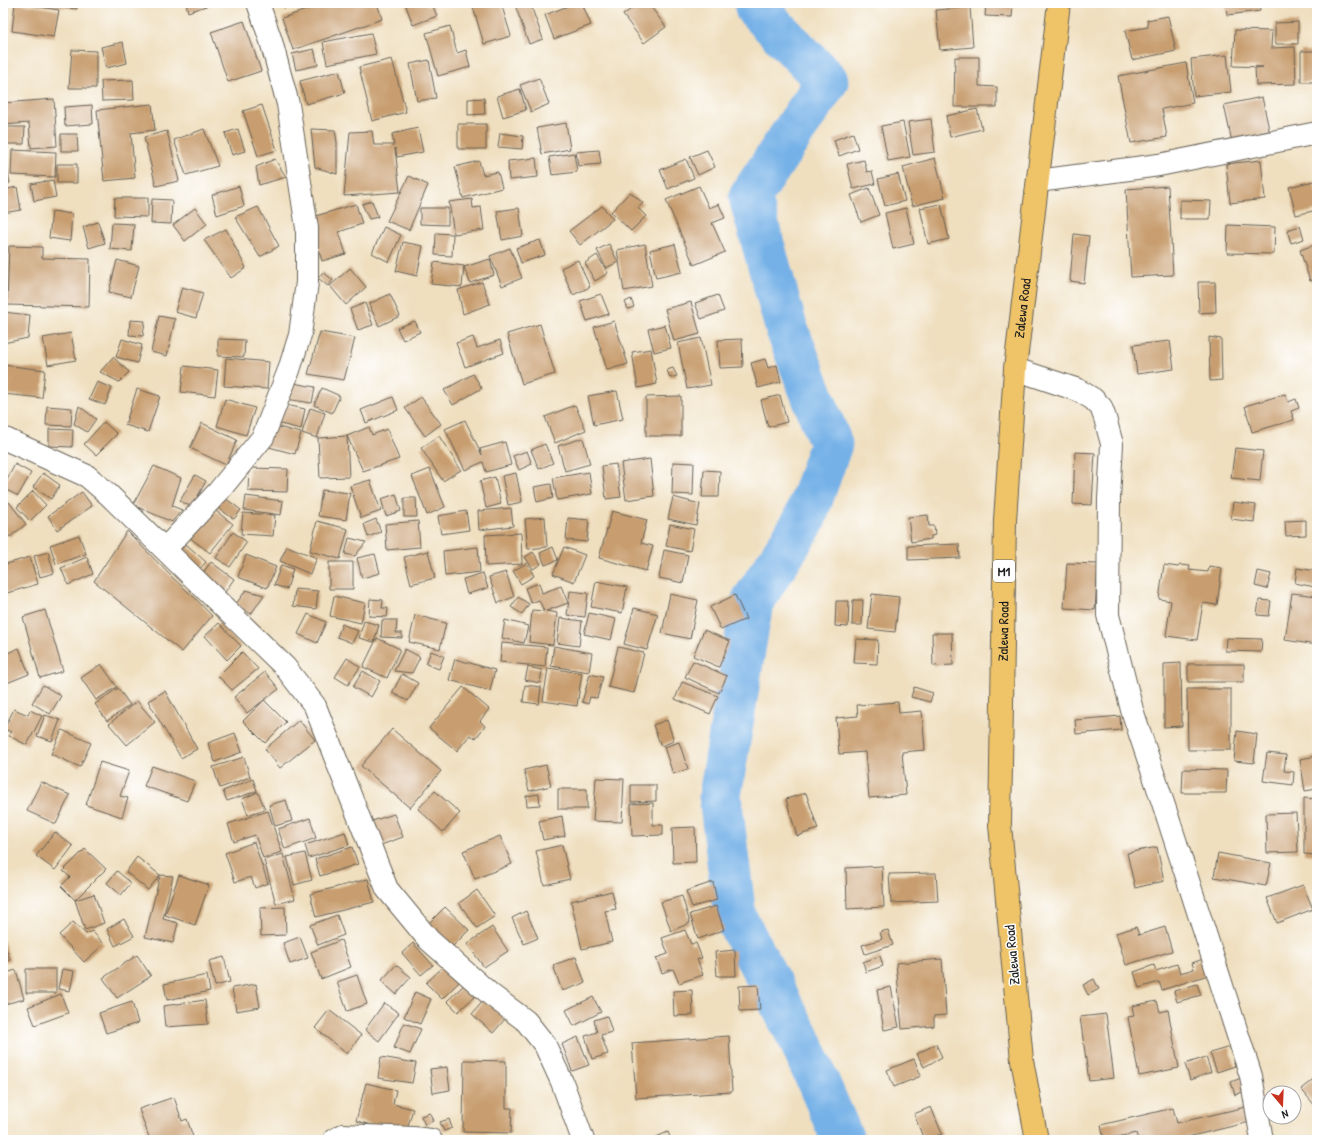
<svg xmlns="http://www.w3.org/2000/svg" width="1320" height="1143" viewBox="0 0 1320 1143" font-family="'Patrick Hand',sans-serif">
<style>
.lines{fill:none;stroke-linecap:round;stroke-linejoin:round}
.river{stroke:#75b1e7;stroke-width:43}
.building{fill:#c89e70}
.minor-casing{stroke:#666055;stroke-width:24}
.highway-casing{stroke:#666055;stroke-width:24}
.minor{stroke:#fff;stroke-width:22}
.highway{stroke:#efc469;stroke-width:22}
.labels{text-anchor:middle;stroke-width:3;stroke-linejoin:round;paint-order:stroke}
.shield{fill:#fff;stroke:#606060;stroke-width:1}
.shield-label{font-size:13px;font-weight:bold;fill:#1c1c1c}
.street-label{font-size:14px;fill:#1c1c1c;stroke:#fff}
</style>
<rect width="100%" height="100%" fill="#fff"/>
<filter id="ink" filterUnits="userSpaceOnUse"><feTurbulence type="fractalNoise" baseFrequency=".025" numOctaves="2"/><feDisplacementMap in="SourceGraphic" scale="8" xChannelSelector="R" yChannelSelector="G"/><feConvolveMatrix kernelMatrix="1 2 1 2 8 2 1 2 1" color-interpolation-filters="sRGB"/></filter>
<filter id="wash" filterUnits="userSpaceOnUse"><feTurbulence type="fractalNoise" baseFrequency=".012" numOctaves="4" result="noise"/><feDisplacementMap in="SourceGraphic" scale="16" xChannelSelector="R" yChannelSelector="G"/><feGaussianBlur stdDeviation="0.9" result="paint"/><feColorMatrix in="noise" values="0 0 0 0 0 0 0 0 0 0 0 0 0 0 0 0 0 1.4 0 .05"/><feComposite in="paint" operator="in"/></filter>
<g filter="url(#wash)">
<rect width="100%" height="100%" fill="#efdfbf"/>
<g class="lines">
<path class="river" d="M756,3V8L827,81L750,197L786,327L831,444L804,521L752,602L720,796L735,917L800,1040L843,1140"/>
</g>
<g id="blocks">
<path class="building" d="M15,3L59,10L54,37L12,31Z
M39,3H77V9L39,5Z
M186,3H215L188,12Z
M283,3H302V4L284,8Z
M327,3H377L382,19L293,50L282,18Z
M405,3H426L427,6L432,4L437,16L413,25Z
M475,3H501L511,36L484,44L472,4Z
M521,3H530L543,39L529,44L515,5Z
M572,3H582L591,25L554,39L545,15L573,4Z
M639,3H648L666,27L644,43L623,15Z
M986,3H1013L1012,17L985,16Z
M1226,3H1259L1260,11L1227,15Z
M970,7L973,47L940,50L936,10Z
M1168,16L1176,51L1132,60L1125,31L1148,27L1147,20Z
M244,21L261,71L228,82L211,32Z
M1298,22V44H1275V23Z
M450,26L457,53L466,50L470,67L438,76L426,33Z
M1235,30L1272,31L1271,48L1295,47L1296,84L1256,85L1255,68L1263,67L1233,66Z
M371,33L376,54L327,64L323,42Z
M123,42L127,63L106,68L101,47Z
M314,49L318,65L296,70L292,54Z
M72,50L96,51V88H69Z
M1301,51H1317V82H1301Z
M1227,55L1231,92L1194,96L1191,59Z
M955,57H979V86L997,87V107H954Z
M392,59L406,112L372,121L359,67Z
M429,60L436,98L417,101L410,64Z
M1186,63L1193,103L1162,109L1167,137L1131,143L1118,76Z
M339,71L345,93L306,104L300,81Z
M539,78L549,104L531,112L520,85Z
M133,80L134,100L102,101L101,81Z
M520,89L526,110L503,117L497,96Z
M1262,97L1270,134L1232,142L1224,105Z
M484,98L485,114L468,115V99Z
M54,99L57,146L31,148L29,123L3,125V103Z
M152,104L155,130L131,133L135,178L104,181L97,110Z
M92,105L93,124L65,126L64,107Z
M262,105L277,150L258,156L243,111Z
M977,109L982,129L950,137L946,116Z
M931,119L935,152L913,155L908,122Z
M903,122L910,157L888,161L881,126Z
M566,123L570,149L542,154L537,128Z
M458,124H486V149H458Z
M3,127H25L24,144H3Z
M418,128L423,152L397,157L395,148L400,192L344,196L350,132L372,131L374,145H394L392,134Z
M204,129L218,166L186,175L174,140Z
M238,129L245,151L232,155L225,133Z
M311,129L335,130L337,142V174L315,167Z
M167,131L179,181L156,186L144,137Z
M500,133L523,136L522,149L498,147Z
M853,133L858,149L839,156L834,140Z
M61,134H77L78,151H61Z
M12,150L56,152L55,177L11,175Z
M599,150L601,164L578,166L576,152Z
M707,150L715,167L698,175L690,157Z
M574,153L577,172L552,175L549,157Z
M536,158L538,177L509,180L508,161Z
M935,158L945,198L912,206L903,167Z
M275,159L286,177L259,185L256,167Z
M686,159L694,178L668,189L660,170Z
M864,160L867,172L872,171L875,184L853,189L847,164Z
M1261,160L1265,199L1230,203L1226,164Z
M479,161L483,175L498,172L502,188L463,198L455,167Z
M3,162H6L10,183L3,184Z
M57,164H77V183H57Z
M898,174L905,201L885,206L878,179Z
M409,176L428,185L409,230L387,221Z
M53,180L56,197L34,201L31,184Z
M1314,181L1317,196V210L1296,215L1289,187Z
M239,186L244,206L217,215L212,195Z
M699,186L709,208L719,204L725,218L712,223L725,252L694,265L666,200Z
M1168,186L1173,275L1131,277L1126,189Z
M17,187L21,210L3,213V190Z
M869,188L879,215L861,222L851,195Z
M630,192L643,203L638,208L646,216L631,231L611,212Z
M115,198H148V217L114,216Z
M152,199L172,200L171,224L151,223Z
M472,199L473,208L481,207L484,230L454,234L449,202Z
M1180,200L1211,201L1210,219H1180Z
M372,201L378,217L369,219L362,204Z
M356,204L362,224L339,232L346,254L322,261L309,218Z
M941,204L949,239L928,244L920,208Z
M602,206L613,219L580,245L569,231Z
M258,207L279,246L260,257L235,217Z
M195,208L207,224L185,241L173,225Z
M420,208H448V225L420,224Z
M519,208L523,236L502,240L497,211Z
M906,208L914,244L893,249L885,213Z
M52,211L72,214L70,241L49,238Z
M98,222L105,243L89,248L83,227Z
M112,223L134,224L132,251L110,249Z
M1228,225L1275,227L1274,254L1227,253Z
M1300,226L1304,239L1291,243L1287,230Z
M384,227L401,235L389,262L372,253Z
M226,229L246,268L231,278L204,240Z
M436,233L453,234L452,256L435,255Z
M1074,234L1089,236L1084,283L1070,281Z
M540,240L545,255L521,263L516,248Z
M403,242L423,246L417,276L396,271Z
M609,244L618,262L606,268L597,250Z
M645,244L652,286L624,291L617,250Z
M675,244L682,272L656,278L650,250Z
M1317,244V279L1310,281L1300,250Z
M9,246L42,247V258L90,259L89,307L7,305Z
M510,248L522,278L502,286L490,256Z
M597,255L608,273L595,281L585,263Z
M490,259L494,275L470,283L464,267Z
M117,260L139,266L131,297L109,292Z
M578,260L590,287L573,295L561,268Z
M434,262L464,266L462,287L431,284Z
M350,268L366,287L346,305L330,286Z
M323,272L333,280L328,286L318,278Z
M482,282L490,304L463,314L458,290Z
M1198,282H1215L1216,312L1199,313Z
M182,287L203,293L196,318L175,312Z
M390,294L400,316L379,326L369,304Z
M601,294L609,314L587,321L580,301Z
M718,295L724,311L701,319L695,303Z
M631,299L634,307L628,309L625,302Z
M691,302L700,334L674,341L665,309Z
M365,303L373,325L358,330L350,309Z
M3,312L30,315L28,338L3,343Z
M159,316L175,319L167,356L151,352Z
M130,320L145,321L143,336L129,335Z
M415,321L420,332L403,340L397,328Z
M614,321L628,364L607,370L594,327Z
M540,324L555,374L522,384L507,334Z
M665,325L671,348L654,352L648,329Z
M320,332L355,338L344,380L308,374Z
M71,333L76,360L48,365L43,338Z
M473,337L477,348L500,340L504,353L465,367L456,343Z
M1209,337L1221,339L1222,380L1210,381Z
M701,338L711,385L687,389L678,343Z
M122,339L142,345L137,363L116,357Z
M218,339L245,340L244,357L218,356Z
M742,339L743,367L720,368L718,340Z
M1170,341L1174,369L1137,374L1133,345Z
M651,349L657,384L638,388L632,352Z
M113,357L129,372L119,382L100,372Z
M226,358L269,362L267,389L224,386Z
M765,359L768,368L777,365L781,382L758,388L751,363Z
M3,365L45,370L42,398L3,394Z
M184,366L218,370L215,396L181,392Z
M673,368L677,376L670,378L667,370Z
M473,374L482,388L453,405L444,390Z
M97,382L112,388L105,405L89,399Z
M288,382L315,387L312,403L285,399Z
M322,388L340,396L332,413L314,405Z
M137,389L160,396L148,432L125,425Z
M617,391L623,419L594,425L588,396Z
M1285,394L1288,402L1296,399L1299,408L1291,411L1294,420L1252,432L1245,406Z
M780,395L787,422L768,427L761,400Z
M681,396V436H646V397Z
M393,397L398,410L366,423L361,410Z
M421,397L441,424L425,436L405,408Z
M225,399L255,408L246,435L217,426Z
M281,404L305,409L301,429L276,423Z
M575,405L586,430L555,443L545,417Z
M47,406L72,408L71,426L46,425Z
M79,406L96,419L87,432L74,424Z
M310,408L325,413L317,438L302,433Z
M465,420L482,455L480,449L505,442L511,465L486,472L483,462L465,470L445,429Z
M104,422L117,434L96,455L84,444Z
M202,423L237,440L226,465L190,448Z
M271,425L301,433L295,454L265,446Z
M369,427L372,435L387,429L399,459L363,471L347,436Z
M49,429L73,430L72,447L49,446Z
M347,436L349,477L320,478L318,438Z
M439,436L461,470L443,481L421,448Z
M583,438L590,464L565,471L558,446Z
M545,444L553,463L539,469L531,450Z
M1235,448L1263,451L1260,481L1231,478Z
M527,451L532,464L519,470L513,456Z
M1075,452L1095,453L1092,505L1073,504Z
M650,459L654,496L626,500L621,463Z
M673,462L694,463L693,495L672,494Z
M15,464L31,473L18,496L3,488Z
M616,464L621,497L606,499L602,466Z
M154,466L181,478L172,506L182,510L172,522L133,505Z
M249,468L288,469L287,492L248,491Z
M430,469L445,507L427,515L412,476Z
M704,470L720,471L719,497H702Z
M589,472L592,494L557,500L553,478Z
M43,473L60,485L51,499L33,487Z
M516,473L522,502L508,505L502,476Z
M195,475L206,481L192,507L180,501Z
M495,477L501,504L486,508L480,481Z
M370,480L381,511L361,518L350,486Z
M551,484L553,498L537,502L534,487Z
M322,490L350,493L346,520L318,516Z
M33,491L46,505L30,521L17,507Z
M82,492L92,506L57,530L48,516Z
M396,494L401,511L386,516L381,499Z
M221,495L241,510L234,519L214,505Z
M246,496L283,501L281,515L244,510Z
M673,497L700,504L696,525L668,519Z
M404,498H416L417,517H404Z
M9,502L26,524L10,537L3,528V506Z
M1233,502L1256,505L1254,522L1231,519Z
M212,508L233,524L210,553L189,537Z
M511,508L513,526L479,530L478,511Z
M466,511L469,530L441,534L438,516Z
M612,511L647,520L641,543L653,546L646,571L599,558Z
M243,513L275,515L273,536L241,534Z
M928,515L929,526H934L935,535L931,536V539L911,542L908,517Z
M545,517L547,547L528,549L525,519Z
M568,518L589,520L587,542L566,540Z
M376,519L381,532L368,537L364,524Z
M1306,520V535L1286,536L1285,521Z
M317,521L348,529L340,559L310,551Z
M418,521L420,547L387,550L385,524Z
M670,524L694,529L690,551L666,546Z
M127,531L174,579L194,597L212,616L182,652L94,581Z
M233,532L247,542L230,567L216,558Z
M521,533L522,564L486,566L485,535Z
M79,535L86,554L56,564L50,545Z
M349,538L366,542L355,556L345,554Z
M186,544L206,562L196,573L176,555Z
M959,544L960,558L908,560V546Z
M287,546L317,558L310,574L280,561Z
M478,547L480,572L445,576L443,551Z
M553,547L558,560L545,565L540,553Z
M564,547L585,555L574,582L553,574Z
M664,550L688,555L683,583L659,578Z
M428,551L435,578L411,584L404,557Z
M48,552L54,573L40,577L34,556Z
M533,552L541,564L533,569L525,557Z
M375,554L380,573L362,578L357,558Z
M246,555L276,567L267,588L238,577Z
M30,557L38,584L7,593L3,582V565Z
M87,557L93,574L68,585L61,568Z
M211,562L234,579L225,592L202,574Z
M329,562H353V589H329Z
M527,563L534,576L521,584L513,571Z
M1067,563L1098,564L1095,610L1064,608Z
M281,565L293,569L287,589L274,585Z
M1164,565L1178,567L1180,565L1190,566L1189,570L1208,572L1209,566L1222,568L1217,605L1203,603L1197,640L1166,636L1171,601L1159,599Z
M1297,568L1317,571L1315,587L1295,583Z
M1258,571L1271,574L1267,589L1255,586Z
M506,572L514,597L498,603L489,577Z
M483,573L488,588L467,594L463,579Z
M596,581L627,587L622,613L591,607Z
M539,583L542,593L561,586L568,603L546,611L557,613L553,645L529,642L532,610L544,611L539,600L531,603L525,588Z
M295,589L318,591L316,609L293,606Z
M246,590L264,595L251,614L236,604Z
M570,591L588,593L585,617L567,615Z
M1292,593L1317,596V612L1314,629H1317V645L1285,640Z
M670,594L698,600L690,639L662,633Z
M872,594L899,597L895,632L868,629Z
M735,595L746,619L721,630L710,607Z
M334,596L365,603L361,623L330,616Z
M518,597L529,604L522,614L511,607Z
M370,599L383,600L382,608H388L387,617L369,616Z
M853,600H863L862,625H852Z
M1259,600L1271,601L1269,616L1257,615Z
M836,601H849L848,627L835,626Z
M634,608L658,614L647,650L624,644Z
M45,610L63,671L40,678L23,617Z
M589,613L616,619L611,640L584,634Z
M308,614L326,622L317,643L298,634Z
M415,615L446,623L440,649L409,642Z
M560,618L582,621L579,646L557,643Z
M382,620H397L396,633H402V638L381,637Z
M505,620L528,626L524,643L502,638Z
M364,621L379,625L374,642L359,638Z
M219,623L241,646L227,660L205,636Z
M342,624L358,631L352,643L337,637Z
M704,630L730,641L719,667L693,656Z
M932,633H952L953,665L933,666Z
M377,638L400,649L387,678L363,667Z
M1226,638L1262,639L1261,652L1225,651Z
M856,639L878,640L877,664L854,663Z
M502,643L547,647L545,667L500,662Z
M554,646L592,653L589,672L551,666Z
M618,647L644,653L634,693L608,687Z
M19,648L29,674L7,683L3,673V655Z
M405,649L420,657L412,673L394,671Z
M431,651L444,656L439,669L426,664Z
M242,652L258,669L232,690L218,676Z
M347,658L360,667L348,685L335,677Z
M455,659L495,670L490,691L449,680Z
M693,661L727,676L719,693L685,677Z
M1181,663L1182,726L1164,727V664Z
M101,664L117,687L96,700L81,678Z
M1188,664H1244V682H1188Z
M528,667L542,670L540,683L525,680Z
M548,668L582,673L577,706L543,701Z
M363,671L380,681L371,697L353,687Z
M265,672L279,689L247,713L234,697Z
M402,674L418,683L408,701L392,693Z
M590,674L603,677L597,698L590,697L588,704L582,702Z
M682,682L718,696L710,714L675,699Z
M43,685L61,696L50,714L32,703Z
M525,685L541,687L539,704L523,702Z
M463,687L489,709L480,721L485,726L476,738L470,735L457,751L429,728Z
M914,687L933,693L930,702L911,697Z
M118,688L130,705L107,721L95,704Z
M1187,689H1231V750H1188Z
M165,691L197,749L181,758L148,701Z
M264,700L286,722L265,743L243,721Z
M137,701L155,722L127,745L109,724Z
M898,702L899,713L922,711L925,750L902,752L906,795L869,798L865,752L839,754L836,718L858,716L857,705Z
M14,709L28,715L30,710L42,716L27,745L9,736L11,732L4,729Z
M45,715L60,720L52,741L37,736Z
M1120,716L1121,730L1076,734L1075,720Z
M299,720L315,740L280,768L265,749Z
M667,720L674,741L661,746L653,725Z
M392,729L441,771L410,808L361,766Z
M62,730L91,743L80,767L51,754Z
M1237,731L1257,734L1254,763L1234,761Z
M235,733L242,752L215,762L208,743Z
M679,742L688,769L673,774L664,747Z
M1267,753L1286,755L1284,771L1294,772L1293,785L1263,781Z
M1317,756V789L1305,791L1300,759Z
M244,757L250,777L220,788L213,767Z
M100,762L129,771L120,796L128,798L122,817L86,805Z
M546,765L551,786L529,791L524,770Z
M152,766L195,781L187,801L144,786Z
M1183,769L1227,770L1226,793H1182Z
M596,778L624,779L622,822L593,821Z
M253,779L257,791L227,801L223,791Z
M41,782L70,795L56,824L27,811Z
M631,785H656V801L631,802Z
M558,789H587V809H558Z
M435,791L460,813L443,832L418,809Z
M258,792L265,809L248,815L242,799Z
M806,793L818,829L797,836L786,799Z
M539,794L540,805L527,806L526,796Z
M1304,798L1317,799L1316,855L1304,854Z
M286,800L292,821L275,826L269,805Z
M653,803V825H663V835L632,836L631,804Z
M268,811L282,852L263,858L255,835L234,842L228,824Z
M1296,813L1298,852L1267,853L1266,814Z
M394,814L403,837L381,845L372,821Z
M562,816L565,836L543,840L539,821Z
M310,818L316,838L285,849L278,829Z
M695,827L696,862L673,863L672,828Z
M55,832L73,846L55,870L36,856Z
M345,832L349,845L309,858L305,845Z
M500,836L512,864L475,879L463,851Z
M254,842L268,883L255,888L251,877L235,882L225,853Z
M562,845L570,879L544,885L536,851Z
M352,847L358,864L320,876L315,859Z
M1157,847L1164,881L1135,888L1127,853Z
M85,849L106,869L75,900L61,886L70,877L63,871Z
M305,853L312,880L294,885L287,857Z
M1218,853L1271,863L1266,886L1214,877Z
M283,854L295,899L276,904L264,860Z
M137,857L160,875L148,890L126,872Z
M882,866L884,907L847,909L846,868Z
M117,871L131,883L121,895L107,883Z
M936,873L938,901L891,903L889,874Z
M160,875L173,876L163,919L178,923L173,943L145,937Z
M179,875L209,885L195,925L165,915Z
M368,879L374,902L316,917L310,894Z
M713,882L717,900L692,907L686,891Z
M1303,885L1313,909L1277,923L1267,898Z
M477,890L495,916L477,928L459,903Z
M612,891L616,909L605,911L612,942L582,949L571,901Z
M94,894L104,923L85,930L75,900Z
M682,896L690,923L671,931L661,902Z
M716,906L724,930L698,939L690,914Z
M285,907L286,935L261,936L260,908Z
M445,907L469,930L452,947L428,924Z
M526,911L538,938L524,944L512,918Z
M337,915L344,935L318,945L310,925Z
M124,919L134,936L115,946L107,929Z
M73,922L86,934L92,931L104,944L84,962L59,935Z
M492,927L508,951L484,967L467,944Z
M1136,927L1139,935L1165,927L1172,951L1126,965L1116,933Z
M685,930L691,944L696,943L702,958L697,959L703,975L679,983L673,969L662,973L656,958L668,954L662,938Z
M888,930L893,945L865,954L862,945L882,939L880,932Z
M300,937L308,958L290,964L283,943Z
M3,939L10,960L3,963Z
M341,940L351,967L321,979L311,952Z
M413,943L433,965L421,975L402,953Z
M735,950L736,976H717L715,952Z
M137,955L151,976L117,998L103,978Z
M880,956L883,966L866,972L863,962Z
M224,957L230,982L215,986L209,961Z
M576,957L585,983L562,991L553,965Z
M942,959L946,1015L934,1016V1026L902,1029L896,963Z
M1203,959L1208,975L1162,990L1159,982L1139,988L1134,972L1154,965L1156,971L1177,964L1180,973L1194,969L1192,963Z
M396,965L411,977L396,994L381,981Z
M444,966L459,982L442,999L426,983Z
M26,969H56V993H26Z
M62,969L74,971L70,991L58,989Z
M16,970L24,999L5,1004L3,994V974Z
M207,975L210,991L167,1000L164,984Z
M357,975L367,1004L347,1011L337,982Z
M1094,979L1099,989L1088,995L1083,985Z
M466,983L477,994L458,1012L447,1001Z
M256,984L260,1007L236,1011L232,988Z
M1197,984L1201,995L1177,1002L1174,991Z
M758,985L760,1010L740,1011L739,986Z
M891,987L899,1027L884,1030L877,990Z
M692,990L693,1015L674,1016L673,991Z
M415,992L431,999L420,1024L404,1017Z
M61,994L68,1013L35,1025L28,1007Z
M593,997L601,1012L574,1026L566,1010Z
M205,1000L208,1024L165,1027L163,1006Z
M484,1000L505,1019L493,1033L472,1014Z
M1157,1001L1160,1012L1168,1010L1179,1068L1139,1076L1128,1017L1134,1016L1132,1006Z
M132,1002L138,1023L106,1033L99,1013Z
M384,1003L399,1013L379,1041L365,1030Z
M329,1010L361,1035L347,1054L315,1028Z
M1106,1014L1114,1078L1089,1081L1080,1017Z
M607,1016L612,1032L601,1035L608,1054L592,1059L585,1036L597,1032L594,1020Z
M404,1023L421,1029L410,1054L394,1048Z
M729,1036L732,1092L636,1098L632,1043Z
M578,1037L589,1065L572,1071L562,1044Z
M936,1044L942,1057L924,1067L917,1054Z
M1230,1047L1235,1066L1217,1072L1210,1053Z
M381,1057L416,1063L412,1083L378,1078Z
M1206,1057L1211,1072L1190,1080L1185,1064Z
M914,1059L921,1076L894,1087L887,1070Z
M464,1060L506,1061V1108H512L511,1133L463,1132Z
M447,1067L450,1090L433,1093L430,1069Z
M1317,1076V1108L1301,1089Z
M1241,1078L1245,1091L1235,1095L1231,1082Z
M366,1083L396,1090L393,1104L413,1109L406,1133L356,1121Z
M174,1097L182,1121L187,1119L193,1137L186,1140H150L139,1109Z
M1250,1106L1254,1121L1175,1140H1138L1136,1133L1104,1140L1101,1125L1173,1108L1177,1123Z
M931,1107L942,1134L924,1140L914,1114Z
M430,1113L433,1121L425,1125L421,1116Z
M449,1119L452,1128L444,1131L440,1122Z
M668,1132L671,1140H649Z"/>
</g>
</g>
<g filter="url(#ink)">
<use href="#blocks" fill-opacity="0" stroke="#666055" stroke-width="1"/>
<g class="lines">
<g class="minor-casing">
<path id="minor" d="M1038,181L1159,165L1317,133
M1015,369L1078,390L1093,399L1101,407L1105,418L1112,444L1109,499L1108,615L1132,710L1166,812L1251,1076L1262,1140
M3,438L87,476L109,495L285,667L315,706L387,889L429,940L490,994L526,1021L545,1045L562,1082L583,1140
M165,549L218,492L263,437L289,370L300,335L307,282V228L288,104L271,41L258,3
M334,1140L343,1135L413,1138L431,1140"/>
</g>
<g class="highway-casing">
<g id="highway">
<path id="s1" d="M1037,1140L1022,1060L1000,825L1005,520L1015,369L1059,3"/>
</g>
</g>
<use href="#minor" class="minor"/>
<use href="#highway" class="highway"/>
</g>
</g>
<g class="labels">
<rect class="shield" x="993" y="560" width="22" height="22" rx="3"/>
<g class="shield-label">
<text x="1004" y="576">M1</text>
</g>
<g class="street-label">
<text dy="5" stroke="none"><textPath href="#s1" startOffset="835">Zalewa Road</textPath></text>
<text dy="5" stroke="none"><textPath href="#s1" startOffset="511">Zalewa Road</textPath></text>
<text transform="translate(1012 955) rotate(-95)" y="5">Zalewa Road</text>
</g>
</g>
<rect width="1320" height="1143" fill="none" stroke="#fff" stroke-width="16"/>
<g transform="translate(1282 1105) rotate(161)"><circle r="19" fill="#ffffff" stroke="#a4a4a4"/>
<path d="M0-3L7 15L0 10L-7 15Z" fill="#c8321e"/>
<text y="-6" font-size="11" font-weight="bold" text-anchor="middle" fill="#1c1c1c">N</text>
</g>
</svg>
